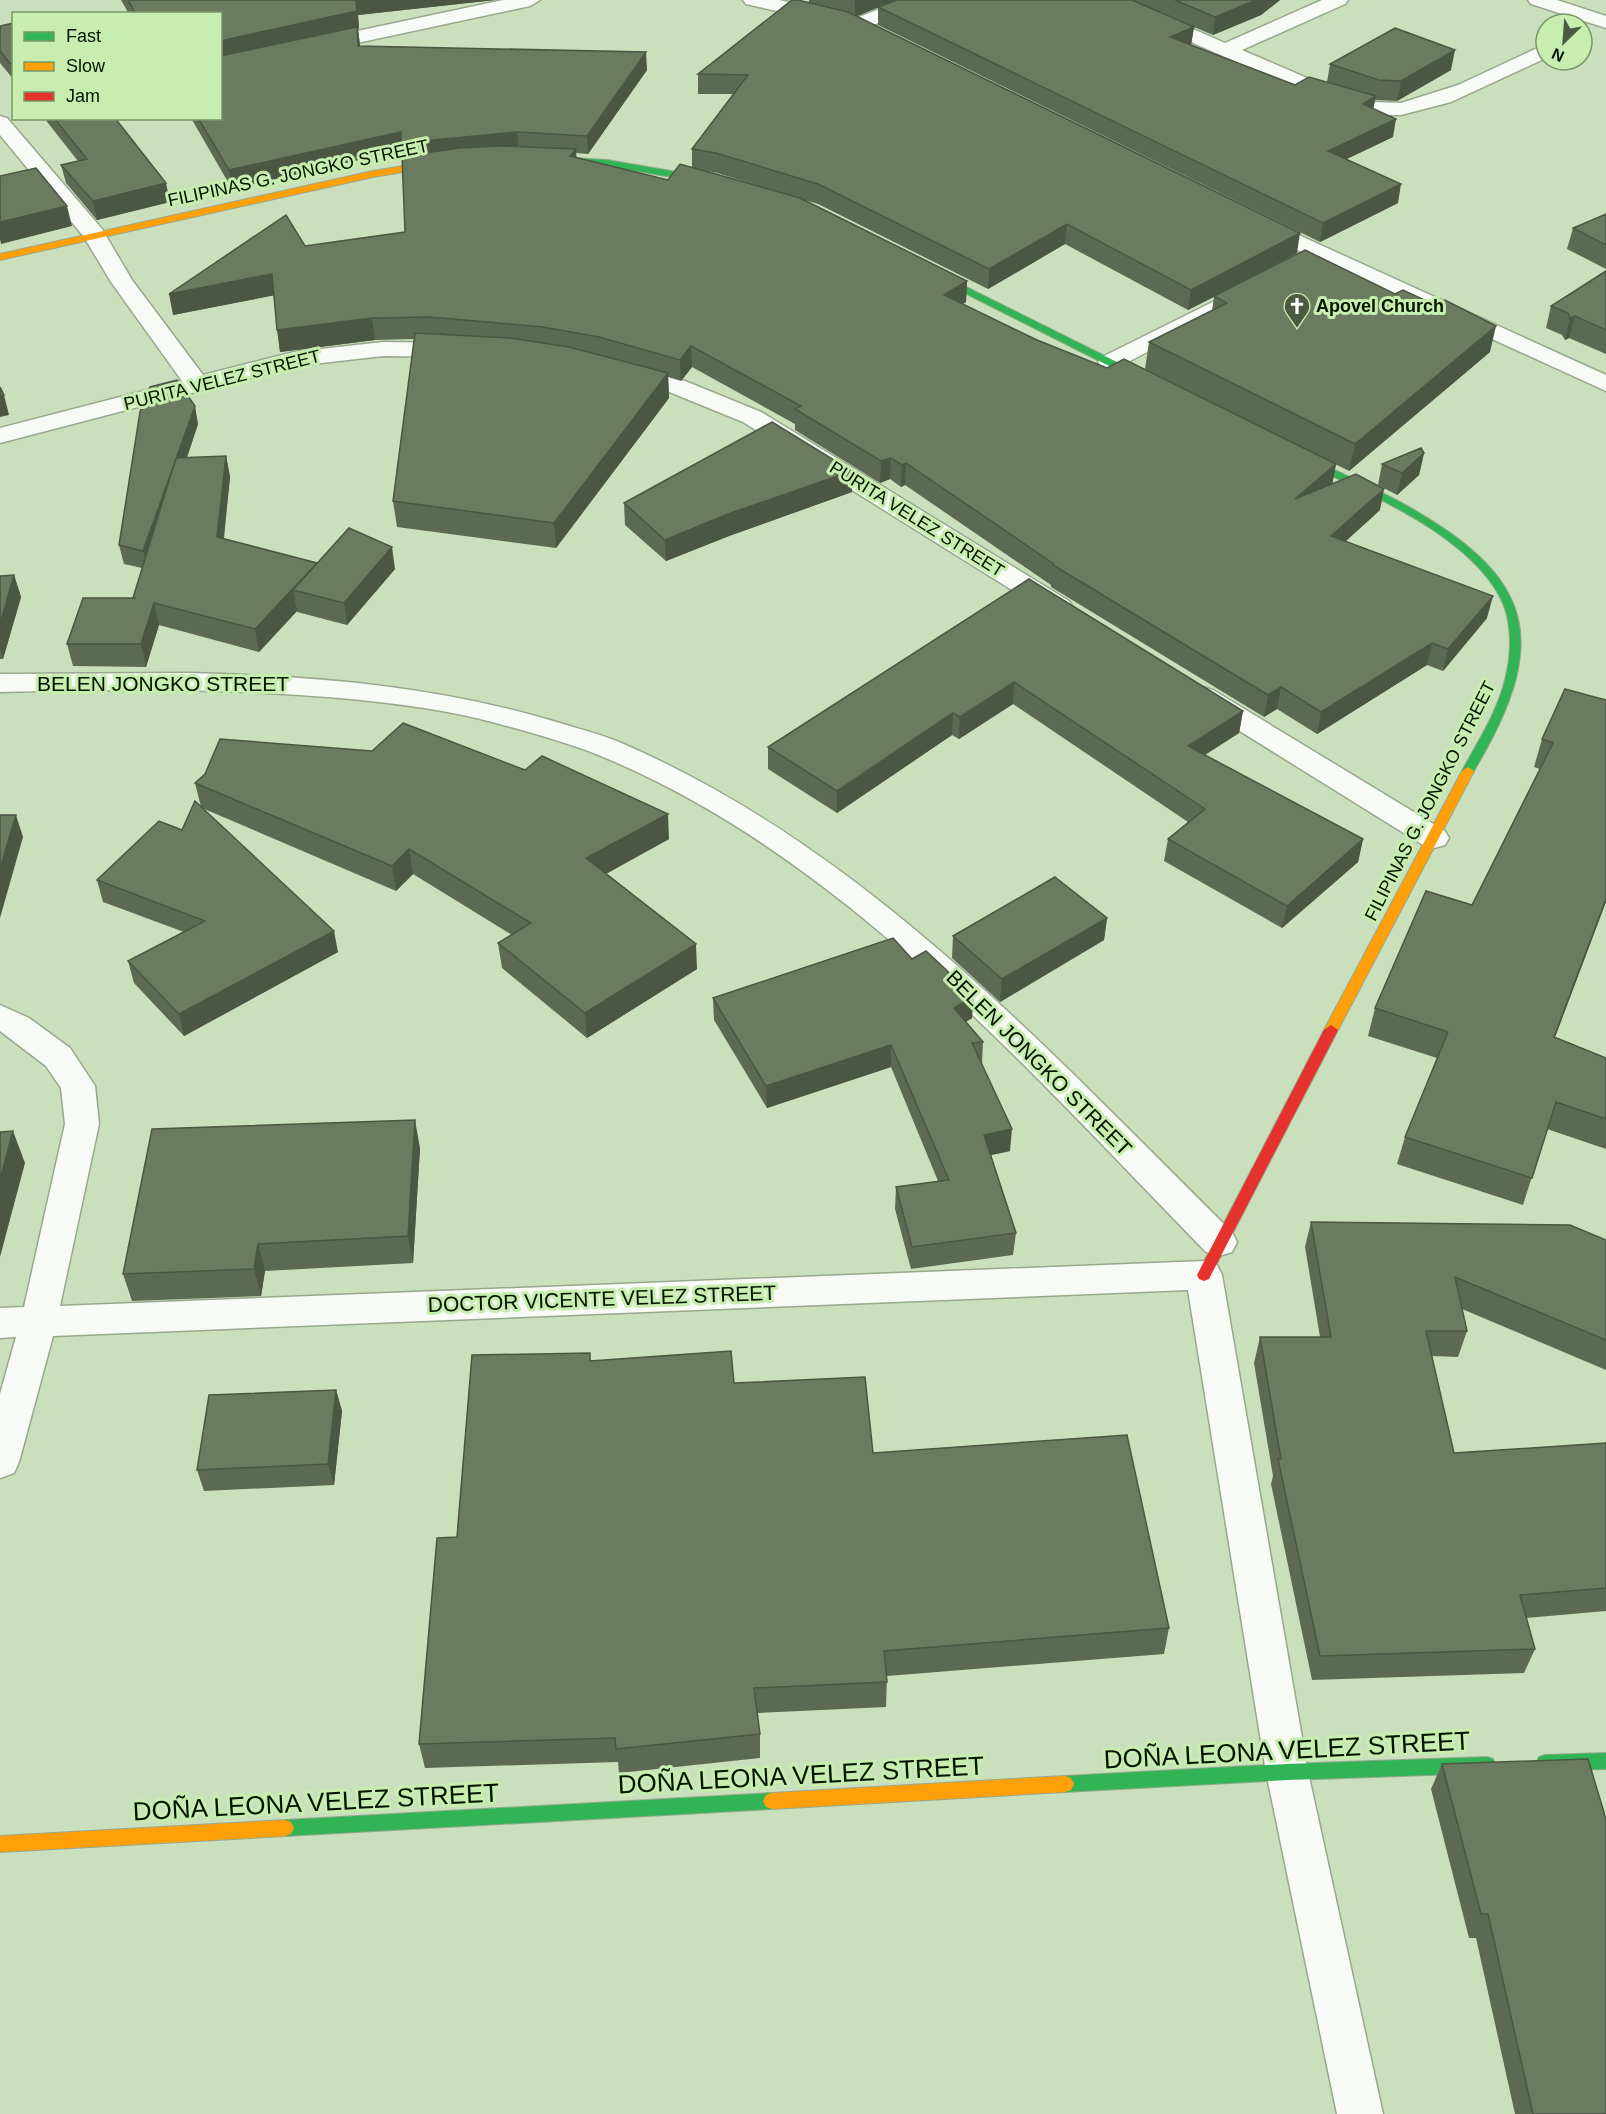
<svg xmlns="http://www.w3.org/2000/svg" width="1606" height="2114" viewBox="0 0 1606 2114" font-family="Helvetica,sans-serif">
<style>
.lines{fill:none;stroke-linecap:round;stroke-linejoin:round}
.street-casing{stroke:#97a88d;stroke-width:3}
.fast-casing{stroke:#97a88d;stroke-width:2}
.slow-casing{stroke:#97a88d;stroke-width:2}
.jam-casing{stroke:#97a88d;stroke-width:2}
.street{fill:#f7faf5;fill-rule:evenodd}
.fast{fill:#30b455;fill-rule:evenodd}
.slow{fill:#ff9f0a;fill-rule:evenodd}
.jam{fill:#e5322d;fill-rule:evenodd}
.wall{fill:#5c6a53;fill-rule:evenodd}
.shaded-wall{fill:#4b5643}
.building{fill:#6b7b60;stroke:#4b5643;stroke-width:1.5}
.labels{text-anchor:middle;stroke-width:6;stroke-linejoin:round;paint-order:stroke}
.far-street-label{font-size:18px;fill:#061301;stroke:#c7eeaf}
.far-poi-label{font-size:18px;font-weight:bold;fill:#061301;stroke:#c7eeaf;text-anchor:start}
.street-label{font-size:21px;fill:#061301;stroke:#c7eeaf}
.near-street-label{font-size:26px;fill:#061301;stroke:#c7eeaf}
</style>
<rect width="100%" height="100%" fill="#cae0bd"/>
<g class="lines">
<g class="street-casing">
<path id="street" d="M503,0H540L530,6L315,52L308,50L305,46L308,42L315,40Z
M743,0H779L836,13L839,17L829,23L746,4Z
M902,0H929L926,4L863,29L856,31L846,25L849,21Z
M1101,0H1127L1225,43L1322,0H1348L1345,4L1242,50L1342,93L1375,102L1401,103L1458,85L1546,44V58L1451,102L1401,115H1382L1321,99L1104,4Z
M1528,0H1557L1606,16V28L1531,4Z
M0,116L7,118L102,229L132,280L203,375L294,352L383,342L457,343L465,345L469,350L465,355L457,357L383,356L295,366L0,443V428L182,381L111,282L84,237L0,135Z
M1259,217L1606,375V391L1251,229L1248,224L1251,219Z
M1253,282L1261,284L1265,289L1261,294L1118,367L1110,369L1102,367L1098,362L1102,357Z
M624,364L685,381L761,412L1069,601L1073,607L1069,613L1059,615L1049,613L743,422L667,391L615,376L612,371L615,366Z
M188,673C315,676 439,686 560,723C579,729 600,734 619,742C864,847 1046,1048 1232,1232L1237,1242L1232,1252L1219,1256L1206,1252C1027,1069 839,852 596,754C565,742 529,732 496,723C449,710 399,704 351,699C234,688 117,689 0,692V674Z
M1203,687L1213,690L1445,831L1449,838L1445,845L1434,848L1423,845L1193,702L1189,696L1193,690Z
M0,1005L29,1018L70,1048L95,1086L99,1124L60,1306L1204,1261L1217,1265L1222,1275L1308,1772L1383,2114H1337L1266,1772L1188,1290L53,1336L19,1462L14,1473L0,1478V1394L16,1337L0,1338V1308L24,1307L65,1124L61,1088L46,1066L0,1031Z"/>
</g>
<g class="fast-casing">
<path id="fast" d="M552,157L607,160L718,179L722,182L718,185L607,166L549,162L548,160Z
M928,268L1159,383L1160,385L1159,387H1151L925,273V269Z
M1295,452C1307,455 1317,462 1328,467C1352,478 1375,489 1398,501C1536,576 1553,640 1472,774L1468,775L1462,771C1478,741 1497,713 1505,680C1512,653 1513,620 1499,595C1463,530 1356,488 1291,457L1290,455Z
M1606,1753V1769L1545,1771L1539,1769L1536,1763L1539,1757L1545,1755Z
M1487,1757L1493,1759L1496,1765L1493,1771L1487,1773L1287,1780L1065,1792L1059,1790L1056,1784L1059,1778L1065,1776L1287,1764Z
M772,1793L778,1795L781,1801L778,1807L772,1809L285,1836L279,1834L276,1828L279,1822L285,1820Z"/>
</g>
<g class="slow-casing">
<path id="slow" d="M447,159L451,162L450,164L373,177L0,260V254L373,171Z
M1468,767L1474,771L1338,1030L1331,1035L1326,1033L1324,1030L1462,771Z
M1065,1776L1071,1778L1074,1784L1071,1790L1065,1792L772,1809L766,1807L763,1801L766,1795L772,1793Z
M285,1820L291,1822L294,1828L291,1834L285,1836L0,1852V1836Z"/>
</g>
<g class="jam-casing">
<path id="jam" d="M1331,1025L1338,1030L1211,1275L1209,1279L1204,1281L1199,1279L1197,1275L1324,1030Z"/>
</g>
<use href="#street" class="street"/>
<use href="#fast" class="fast"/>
<use href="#slow" class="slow"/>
<use href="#jam" class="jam"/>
</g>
<path class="wall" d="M121,0H495L358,15L359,28L358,29L360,46L647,70L588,154L576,153V157L668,180L692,167V149L733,94H698V74L809,3V0H896L857,16L1297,253L1251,277L1490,352L1349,471L1145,369L1149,342L1212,311L1214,297L1188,310L1065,244L988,289L818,204L805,200L967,281L966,302L963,304L1037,340L1336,464L1332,484L1380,510L1346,541L1487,618L1443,671L1427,665L1317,734L1277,709L1264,717L1051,587V585L905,485L901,487L890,479L880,483L795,430V424L692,367L681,381L668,377L669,398L556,548L397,527L393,501L414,339L375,340L280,352L274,295L173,315L305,246L405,232L402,150L232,189L191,118H220V14H129ZM708,171L717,173L762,187Z
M1133,0H1280L1261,15L1213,35L1194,27L1191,45L1295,85L1327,82L1330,64L1451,70L1397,101L1375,100L1373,108L1393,137L1347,159L1398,203L1320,242L878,25V7Z
M14,23V80L0,63V26Z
M44,118H115L170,202L97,220L66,183L61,165L78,161Z
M1606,214V269L1567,249L1573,228Z
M1606,271V354L1569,338L1565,340L1562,335L1546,328L1551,306Z
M198,424L187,458L226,456L230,477L224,539L317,563L395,569L347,625L297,612V611L259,652L159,625L146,667L73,666L67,644L133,598L142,568L124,564L119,545Z
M1424,453L1419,475L1397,495L1378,485L1382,464Z
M852,492L729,536L666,561L625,525L624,503Z
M14,575L21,597L3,659H0V576Z
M1029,579L1243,711L1239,733L1205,755L1363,839L1358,862L1282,928L1164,861L1168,839L1188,822L1013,704L959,739L952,735L837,813L768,769V747Z
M1565,689L1555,1037L1606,1058V1149L1547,1129L1523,1205L1397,1164L1405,1137L1437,1058L1368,1036L1375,1008L1472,905L1540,769L1534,767L1542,739Z
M195,783L669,839L606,874L697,969L587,1038L502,968L498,943L512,935L413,874L396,891L202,808L338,952L184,1036L134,983L128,961L184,932L103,902L97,880L182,830L201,807Z
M1107,918L1104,940L1000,1002L952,958L953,936Z
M912,959L972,1018L966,1022L983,1042L982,1064L1010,1151L991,1155L1016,1233L1013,1255L911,1269L895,1209L896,1187L938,1181L891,1067L767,1108L714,1020L713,998Z
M420,1148L413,1263L265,1271L261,1296L132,1301L123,1274Z
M1311,1222L1606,1240V1370L1462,1309L1467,1331L1458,1357L1432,1356L1454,1453L1606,1443V1611L1526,1618L1535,1649L1524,1673L1312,1680L1271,1484L1273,1476L1254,1363L1260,1337H1320L1305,1247Z
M591,1361L734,1383L873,1453L1169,1628L1164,1654L887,1676L886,1707L757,1713L760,1734V1758L619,1773L618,1762L425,1768L419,1744L457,1537Z
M336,1390L342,1411L334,1485L204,1491L197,1470Z
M1442,1764L1606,2114H1515L1476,1938H1469L1431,1789Z"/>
<path class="shaded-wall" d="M356,0H495L358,15L359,28L358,29L360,45L361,64L220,59V41Z
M855,0H896L855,17Z
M1256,0H1280L1261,15L1213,35L1215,17Z
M1194,27L1191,45L1170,37Z
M1455,50L1451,70L1397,101L1401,81Z
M646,52L647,70L588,154L587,136Z
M1376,96L1372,115L1363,104Z
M1396,119L1393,137L1325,169L1328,151Z
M401,132H517L519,150L403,162L402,150L232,189L229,170Z
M576,149L577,169L570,156Z
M166,183L170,202L97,220L93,201Z
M1401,184L1398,203L1320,242L1323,223Z
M67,206L72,226L1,244L0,239V222Z
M1067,224L1065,244L988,289L989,269Z
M1300,233L1297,253L1188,310L1191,290Z
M272,274L276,295L173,315L169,294Z
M967,281L966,302L943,316L944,295Z
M1575,316L1569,338L1565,340L1570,318Z
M372,318L375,340L280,352L277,330Z
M1496,326L1490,352L1349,471L1355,444Z
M691,346L692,367L681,381L680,360Z
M668,373L669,398L556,548L554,523Z
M4,395L9,415L0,417V396Z
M195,406L198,424L148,570L143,551Z
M1424,453L1419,475L1397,495L1402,473Z
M226,456L230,477L221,559L217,537Z
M891,458L890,479L880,483L881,461Z
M906,463L905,485L901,487L902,465Z
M1336,464L1332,486L1295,499Z
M852,471V492L729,536L666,561L665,540L728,514Z
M1384,489L1380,510L1327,558L1331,536Z
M392,547L395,569L347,625L344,603Z
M317,563L293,590L297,611L259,652L255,629Z
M14,575L21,597L3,659L0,649V624Z
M1493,596L1487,618L1443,671L1448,649Z
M154,603L159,625L146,667L141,644Z
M1432,643L1427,665L1317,734L1321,712Z
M1014,682L1013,704L959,739L960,717Z
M1281,687L1277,709L1264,717L1268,695Z
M1243,711L1239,733L1184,768L1188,746Z
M953,713L952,735L837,813V791Z
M668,814L669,839L589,883L586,858Z
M16,815L23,837L0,918V869Z
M1363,839L1358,862L1282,928L1287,906Z
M409,849L413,874L396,891L392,866Z
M1606,899V902L1545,1064L1554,1037Z
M1107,918L1104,940L1000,1002L1002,979Z
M334,931L338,952L184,1036L179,1014Z
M696,944L697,969L587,1038L585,1013Z
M974,996L972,1018L952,1030L954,1008Z
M891,1045V1067L767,1108L766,1086Z
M415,1120L420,1148L413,1263L408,1236Z
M1012,1129L1010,1151L982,1157L984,1135Z
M13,1131L25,1163L0,1257V1180Z
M258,1244L265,1271L261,1296L254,1269Z
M336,1390L342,1411L334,1485L328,1464Z"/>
<path class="building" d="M128,0H356L357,11L220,41V14H136Z
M792,0H798L848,12L1300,233L1191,290L1067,224L989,269L818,184L716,153L692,149L748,75L698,74Z
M897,0H1132L1194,27L1170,37L1295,85L1309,77L1376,96L1363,104L1396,119L1328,151L1401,184L1323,223L878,7Z
M1175,0H1256L1215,17Z
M14,23V68L0,51V26Z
M357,27L358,46L646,52L587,136L517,132L401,143V132L229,170L198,118H220V56Z
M1395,28L1455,50L1401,81L1379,80L1330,64Z
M54,118H115L166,183L93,201L61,165L87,159Z
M503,146L576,149L570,156L668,180L680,164L800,198L967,281L944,295L1037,340L1107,368L1124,359L1336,464L1295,499L1356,474L1384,489L1331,536L1493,596L1448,649L1432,643L1321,712L1281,687L1268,695L1053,565L1054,564L906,463L902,465L891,458L881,461L795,409L801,406L691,346L680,360L599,337L543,327L429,317L372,318L277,330L272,274L169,294L286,215L305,246L405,232L402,156L460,148Z
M36,168L67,206L0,222V176Z
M1606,214V245L1573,228Z
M1305,250L1395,294L1403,290L1435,305L1445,300L1496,326L1355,444L1149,342L1227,303L1214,296Z
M1606,271V330L1575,316L1570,318L1568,313L1551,306Z
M415,333L510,338L569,347L668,373L554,523L393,501Z
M177,380L195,406L143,551L119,545L140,412L150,387Z
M0,387L4,395L0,396Z
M772,422L852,471L728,514L665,540L624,503Z
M1421,448L1424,453L1402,473L1382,464Z
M226,456L217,537L317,563L255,629L154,603L141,644H67L83,598H136H133L176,458Z
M349,528L392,547L344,603L293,590Z
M14,575L0,624V576Z
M1029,579L1243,711L1188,746L1363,839L1287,906L1168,839L1205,809L1014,682L960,717L953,713L837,791L768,747Z
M1565,689L1606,700V899L1554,1037L1606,1058V1119L1556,1102L1532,1178L1405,1137L1448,1032L1375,1008L1426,891L1472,905L1553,743L1542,739Z
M403,723L525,770L542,756L668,814L586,858L696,944L585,1013L498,943L531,923L409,849L392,866L195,783L205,774L220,739L372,751Z
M195,801L334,931L179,1014L128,961L205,921L97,880L159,821L182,830Z
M0,815H16L0,869Z
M1055,877L1107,918L1002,979L953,936Z
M893,938L912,959L926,951L974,996L954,1008L983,1042L972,1043L1012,1129L984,1135L1016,1233L912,1247L896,1187L949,1180L891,1045L766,1086L713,998Z
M415,1120L408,1236L258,1244L254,1269L123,1274L152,1129Z
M13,1131L0,1180V1132Z
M1311,1222L1570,1225L1606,1240V1340L1455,1277L1467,1331H1426L1454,1453L1606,1443V1588L1520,1595L1535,1649L1320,1656L1278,1459H1281L1260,1337H1331Z
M731,1351L734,1383L865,1377L873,1453L1127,1435L1169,1628L884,1651L887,1682L754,1688L760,1734L616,1749L615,1738L419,1744L437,1538L457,1537L472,1355L590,1353V1361Z
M336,1390L328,1464L197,1470L209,1395Z
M1588,1759L1606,1819V2114H1533L1488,1914H1481L1442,1764Z"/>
<defs>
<g id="church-pin" transform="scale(1.35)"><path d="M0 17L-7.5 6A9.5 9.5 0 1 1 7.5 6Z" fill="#4b5b43" stroke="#c7eeaf"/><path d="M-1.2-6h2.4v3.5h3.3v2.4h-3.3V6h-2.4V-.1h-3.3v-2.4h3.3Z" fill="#fff"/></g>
</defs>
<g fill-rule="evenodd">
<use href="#church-pin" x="1297" y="306"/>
</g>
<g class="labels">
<g class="far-street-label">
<text transform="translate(298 173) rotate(-12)" y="6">FILIPINAS G. JONGKO STREET</text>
<text transform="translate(222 380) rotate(-14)" y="6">PURITA VELEZ STREET</text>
<text transform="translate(917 519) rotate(32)" y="6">PURITA VELEZ STREET</text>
<text transform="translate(1430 801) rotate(-63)" y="6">FILIPINAS G. JONGKO STREET</text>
</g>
<g class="far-poi-label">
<text x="1316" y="312">Apovel Church</text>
</g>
<g class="street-label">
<text x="163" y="691">BELEN JONGKO STREET</text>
<text transform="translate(1039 1063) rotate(45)" y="7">BELEN JONGKO STREET</text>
<text transform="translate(602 1299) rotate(-2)" y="7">DOCTOR VICENTE VELEZ STREET</text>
</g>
<g class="near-street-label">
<text transform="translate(1287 1750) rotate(-3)" y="9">DOÑA LEONA VELEZ STREET</text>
<text transform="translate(801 1775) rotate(-3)" y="9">DOÑA LEONA VELEZ STREET</text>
<text transform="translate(316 1802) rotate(-3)" y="9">DOÑA LEONA VELEZ STREET</text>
</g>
</g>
<rect x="12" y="12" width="210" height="108" fill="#c7eeaf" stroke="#7a9669" stroke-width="1.5"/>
<rect x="24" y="32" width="30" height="9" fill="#30b455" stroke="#7a9669" stroke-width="1.5"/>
<text x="66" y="42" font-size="18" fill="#061301">Fast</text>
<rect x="24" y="62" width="30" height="9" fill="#ff9f0a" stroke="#7a9669" stroke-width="1.5"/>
<text x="66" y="72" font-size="18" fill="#061301">Slow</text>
<rect x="24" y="92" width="30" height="9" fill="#e5322d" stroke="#7a9669" stroke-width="1.5"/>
<text x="66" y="102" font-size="18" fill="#061301">Jam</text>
<g transform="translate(1564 42) rotate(205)"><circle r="28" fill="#c7eeaf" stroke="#7a9669" stroke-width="1.5"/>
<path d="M0-4.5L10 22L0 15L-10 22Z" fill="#4b5b43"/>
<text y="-9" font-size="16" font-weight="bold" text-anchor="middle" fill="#061301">N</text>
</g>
</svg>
